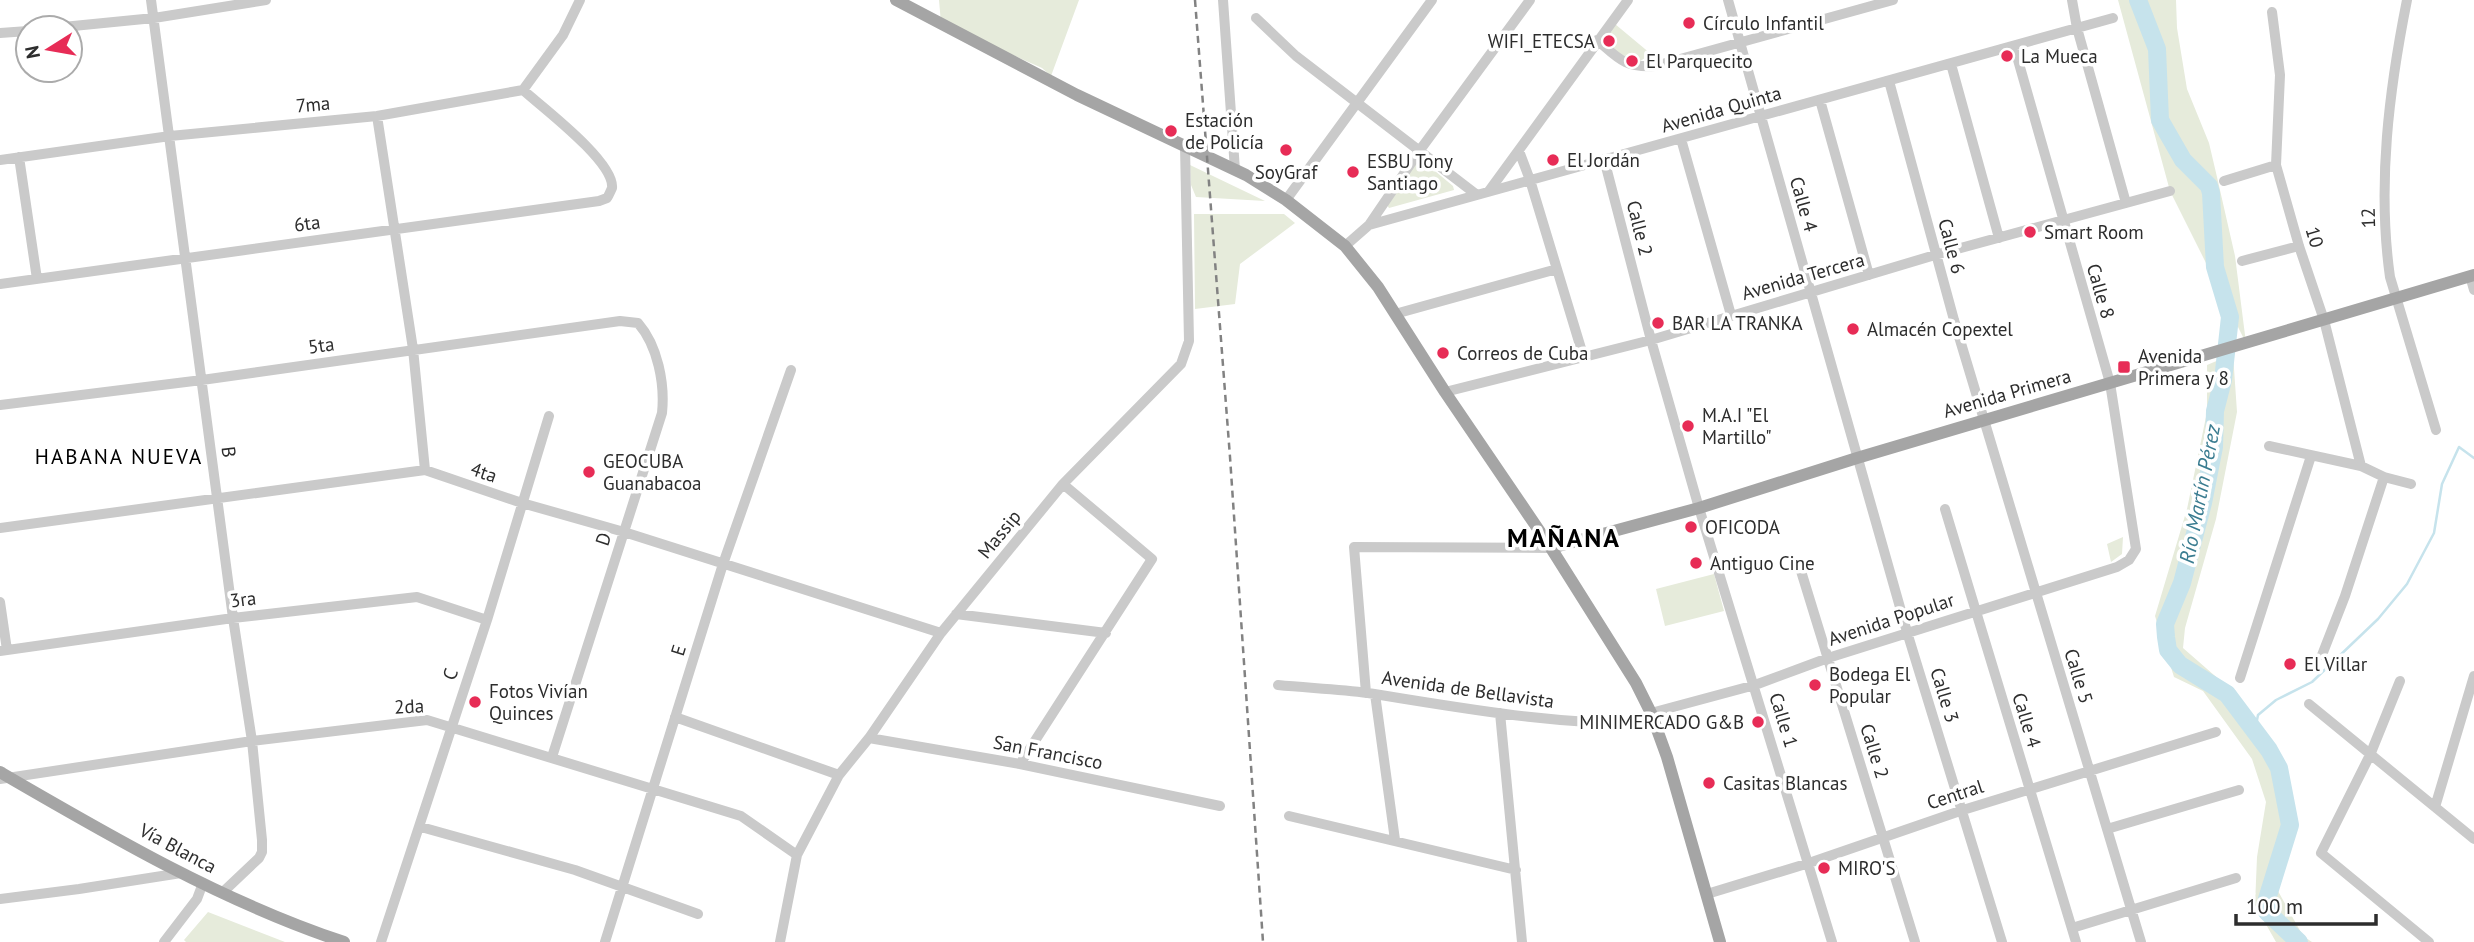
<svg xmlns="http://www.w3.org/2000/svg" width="2474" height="942" viewBox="0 0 2474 942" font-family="'PT Sans',sans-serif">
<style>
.green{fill:#e6ebdb}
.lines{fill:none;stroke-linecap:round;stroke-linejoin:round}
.stream{stroke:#c6e3ec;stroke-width:2.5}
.river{stroke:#c6e3ec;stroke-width:18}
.minor{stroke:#cacaca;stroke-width:10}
.major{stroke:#a5a5a5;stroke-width:12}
.rail{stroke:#828282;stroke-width:2.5;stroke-dasharray:7 5;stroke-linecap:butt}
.poi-dot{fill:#e72c56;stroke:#fff;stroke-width:2.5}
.labels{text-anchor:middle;stroke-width:7;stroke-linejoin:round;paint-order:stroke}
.poi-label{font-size:19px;fill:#2d2d2d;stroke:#fff;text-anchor:start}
.street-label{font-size:19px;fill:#2d2d2d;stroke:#fff}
.neighbourhood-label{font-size:21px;letter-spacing:2px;fill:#000;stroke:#fff}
.water-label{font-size:21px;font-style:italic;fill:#3a7c90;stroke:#fff}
.district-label{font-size:26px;font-weight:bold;letter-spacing:2px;fill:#000;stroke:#fff}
</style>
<rect width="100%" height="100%" fill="#fff"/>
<path class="green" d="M939,0H1079L1051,76L1042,68L941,23Z
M2118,0H2176L2177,28L2187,89L2209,143L2217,177L2235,256L2246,343L2170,191Z
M1615,24L1651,54L1634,65L1601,41Z
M1418,161H1423L1453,186L1454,190L1389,208L1387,205Z
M1190,165L1265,201L1196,197L1191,185Z
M1194,214H1284L1295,223L1240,264L1235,304L1195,309Z
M2233,354L2237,412L2216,519L2185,628L2183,648L2222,682L2235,690L2273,746L2293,840L2278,891L2303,936L2312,942H2276L2255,905L2257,857L2266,802L2252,759L2203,691L2174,677L2155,616L2187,509L2207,412V365Z
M2123,537L2122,554L2111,562L2107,544Z
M1714,574L1724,611L1665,626L1656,589Z
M208,912L285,942H186L184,940Z"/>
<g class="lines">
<path class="stream" d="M2255,730L2258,715L2276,700L2312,682L2378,619L2407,584L2434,533L2442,484L2459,447L2474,458"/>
<path class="river" d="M2138,0L2157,49L2160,120L2183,160L2209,186L2211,193L2215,267L2230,317L2223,380L2215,411L2214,447L2203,503L2182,583L2165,624L2166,637L2168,650L2180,665L2227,694L2269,750L2279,768L2290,825L2267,899V912L2299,942"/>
<path class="minor" d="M151,0L233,618L252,741L262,840V852L259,858L222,893
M1223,0L1235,170
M1728,0L1907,632L2002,942
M2072,0L2077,28L2126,203
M2407,0C2389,90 2377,185 2390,277L2436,430
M2272,12L2280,75L2276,165L2299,246L2324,320L2361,466
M1256,18L1296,56L1477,195
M53,28L154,18L266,0
M0,33L28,31
M1597,40C1619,59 1625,68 1655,66L1893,0
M1951,64L1999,238
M1889,81L1954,320L2141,942
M1820,100L1869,275
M377,116L413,349L425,470
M1681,139L1731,315
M1519,151L1530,180L1583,355
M19,157L37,279
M1604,159L1651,340L1699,508L1832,942
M0,160L170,136L377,116L523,90L563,35L580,0
M2224,181L2276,165
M1489,191L1628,0
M1286,200L1432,0
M1369,225L1420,150L1530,0
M1345,246L1369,225L2113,18
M2242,261L2299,246
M2470,276L2474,290
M0,284L599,201L607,198C608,197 612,188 612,188C615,162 542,107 523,90
M1395,314L1557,269
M1445,392L1651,340L1935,255L2170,191
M0,405L202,380L620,321L638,323C658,346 665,384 662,413L552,757
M2269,446L2361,466L2384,477L2411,484
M1945,509L2076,942
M0,528L425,470L522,503L624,532L941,633
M1801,571L1915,942
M0,602L7,650
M956,614L1106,633
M0,651L233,618L417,597L487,620
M2322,655L2345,596L2384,477
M2240,678L2311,456
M2400,681L2370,755L2321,853L2429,942
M1278,685C1308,688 1338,689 1368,693C1463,708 1559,726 1655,723
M1366,693L1354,547L1551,548
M1375,694L1395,840
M2309,704L2474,839
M1500,713L1522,942
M1651,713L1755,685L1828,658L2117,567L2129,560L2136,549L2110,383L2014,46
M675,717L839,775
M869,738L1020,764L1220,806
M1020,764L1152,559L1063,484
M0,779L252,741L427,720L741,816L797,855
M2435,807L2474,676
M1289,816L1516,870
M421,827L575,870L698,914
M2107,829L2239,790
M1707,894L1809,863L1963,810L2216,732
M0,899L79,889L181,873
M2072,928L2236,878
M164,942L197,899L203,883
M381,942L487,620L549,416
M605,942L723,564L791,370
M780,942L797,855L839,775L869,738L941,633L1063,484L1181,364L1189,341L1185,146"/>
<path class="major" d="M896,0L1077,95L1246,175L1286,200L1345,246L1378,287L1445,392L1551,548L1636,683L1651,713L1667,757L1720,942
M1551,548L1699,508L1857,458L2474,275
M0,772C110,836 223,902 344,942"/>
<path class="rail" d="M1195,0L1230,457L1263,942"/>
</g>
<g class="poi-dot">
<circle cx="1689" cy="23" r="7"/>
<circle cx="1609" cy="41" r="7"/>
<circle cx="2007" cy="56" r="7"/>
<circle cx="1632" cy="61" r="7"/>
<circle cx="1171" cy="131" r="7"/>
<circle cx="1286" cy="150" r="7"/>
<circle cx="1553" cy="160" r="7"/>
<circle cx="1353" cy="172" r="7"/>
<circle cx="2030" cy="232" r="7"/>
<circle cx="1658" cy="323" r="7"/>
<circle cx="1853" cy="329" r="7"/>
<circle cx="1443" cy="353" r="7"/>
<rect x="2117" y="360" width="14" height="14" rx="3.5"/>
<circle cx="1688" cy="426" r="7"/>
<circle cx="589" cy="472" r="7"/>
<circle cx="1691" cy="527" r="7"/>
<circle cx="1696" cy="563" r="7"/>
<circle cx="2290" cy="664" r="7"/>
<circle cx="1815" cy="685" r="7"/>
<circle cx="475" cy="702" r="7"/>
<circle cx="1758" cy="722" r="7"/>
<circle cx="1709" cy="783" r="7"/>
<circle cx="1824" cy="868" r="7"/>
</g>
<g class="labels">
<g class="poi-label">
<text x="1703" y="30">Círculo Infantil</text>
<text x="1595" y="48" text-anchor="end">WIFI_ETECSA</text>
<text x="2021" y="63">La Mueca</text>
<text x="1646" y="68">El Parquecito</text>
<text x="1185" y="127">Estación<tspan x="1185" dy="22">de Policía</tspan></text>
<text x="1567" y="167">El Jordán</text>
<text x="1367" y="168">ESBU Tony<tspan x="1367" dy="22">Santiago</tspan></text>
<text x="1286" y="179" text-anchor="middle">SoyGraf</text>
<text x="2044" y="239">Smart Room</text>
<text x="1672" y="330">BAR LA TRANKA</text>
<text x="1867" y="336">Almacén Copextel</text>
<text x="1457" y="360">Correos de Cuba</text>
<text x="2138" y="363">Avenida<tspan x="2138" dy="22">Primera y 8</tspan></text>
<text x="1702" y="422">M.A.I "El<tspan x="1702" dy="22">Martillo"</tspan></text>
<text x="603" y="468">GEOCUBA<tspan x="603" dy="22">Guanabacoa</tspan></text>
<text x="1705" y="534">OFICODA</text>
<text x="1710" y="570">Antiguo Cine</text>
<text x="2304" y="671">El Villar</text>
<text x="1829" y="681">Bodega El<tspan x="1829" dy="22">Popular</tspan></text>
<text x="489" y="698">Fotos Vivían<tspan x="489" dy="22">Quinces</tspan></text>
<text x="1744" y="729" text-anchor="end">MINIMERCADO G&amp;B</text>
<text x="1723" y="790">Casitas Blancas</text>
<text x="1838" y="875">MIRO'S</text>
</g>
<g class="street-label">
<text transform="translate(313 104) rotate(-5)" y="7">7ma</text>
<text transform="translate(1721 109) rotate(-16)" y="7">Avenida Quinta</text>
<text transform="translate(1804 204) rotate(74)" y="7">Calle 4</text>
<text transform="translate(2368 218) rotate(-92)" y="7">12</text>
<text transform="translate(307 223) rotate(-8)" y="7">6ta</text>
<text transform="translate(1640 228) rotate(76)" y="7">Calle 2</text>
<text transform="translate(2315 237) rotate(73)" y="7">10</text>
<text transform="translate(1952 246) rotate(75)" y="7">Calle 6</text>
<text transform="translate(1803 276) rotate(-16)" y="7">Avenida Tercera</text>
<text transform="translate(2101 291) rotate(74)" y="7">Calle 8</text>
<text transform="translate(321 345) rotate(-8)" y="7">5ta</text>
<text transform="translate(2007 393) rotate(-16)" y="7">Avenida Primera</text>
<text transform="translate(229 452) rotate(83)" y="7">B</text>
<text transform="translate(484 472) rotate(19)" y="7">4ta</text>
<text transform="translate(999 534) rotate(-51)" y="7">Massip</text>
<text transform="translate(603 539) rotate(-72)" y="7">D</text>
<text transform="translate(243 599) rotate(-7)" y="7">3ra</text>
<text transform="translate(1891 619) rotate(-18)" y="7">Avenida Popular</text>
<text transform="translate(678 650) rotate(-73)" y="7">E</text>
<text transform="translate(450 674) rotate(-71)" y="7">C</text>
<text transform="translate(2079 676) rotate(73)" y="7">Calle 5</text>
<text transform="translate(1468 689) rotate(8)" y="7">Avenida de Bellavista</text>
<text transform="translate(1945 695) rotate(73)" y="7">Calle 3</text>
<text transform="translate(409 706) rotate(-3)" y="7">2da</text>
<text transform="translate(1784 720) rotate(73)" y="7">Calle 1</text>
<text transform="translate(2027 720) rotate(73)" y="7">Calle 4</text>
<text transform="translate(1875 751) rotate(73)" y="7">Calle 2</text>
<text transform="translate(1048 752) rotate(11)" y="7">San Francisco</text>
<text transform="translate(1955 794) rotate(-18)" y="7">Central</text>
<text transform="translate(178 848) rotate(28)" y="7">Vía Blanca</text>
</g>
<g class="neighbourhood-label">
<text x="119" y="464">HABANA NUEVA</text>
</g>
<g class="water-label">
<text transform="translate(2200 494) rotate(-79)" y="7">Río Martín Pérez</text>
</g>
<g class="district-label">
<text x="1564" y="547">MAÑANA</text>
</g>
</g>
<g transform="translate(49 49) rotate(259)"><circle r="33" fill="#ffffff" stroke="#ababab" stroke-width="2"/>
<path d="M0-5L12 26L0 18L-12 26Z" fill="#e72c56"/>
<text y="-10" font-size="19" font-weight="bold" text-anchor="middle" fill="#2d2d2d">N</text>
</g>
<path d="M2236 914v10h140v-10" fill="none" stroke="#2d2d2d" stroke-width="3.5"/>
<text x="2246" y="914" font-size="21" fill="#2d2d2d" stroke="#ffffff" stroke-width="5" paint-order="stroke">100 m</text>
</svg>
